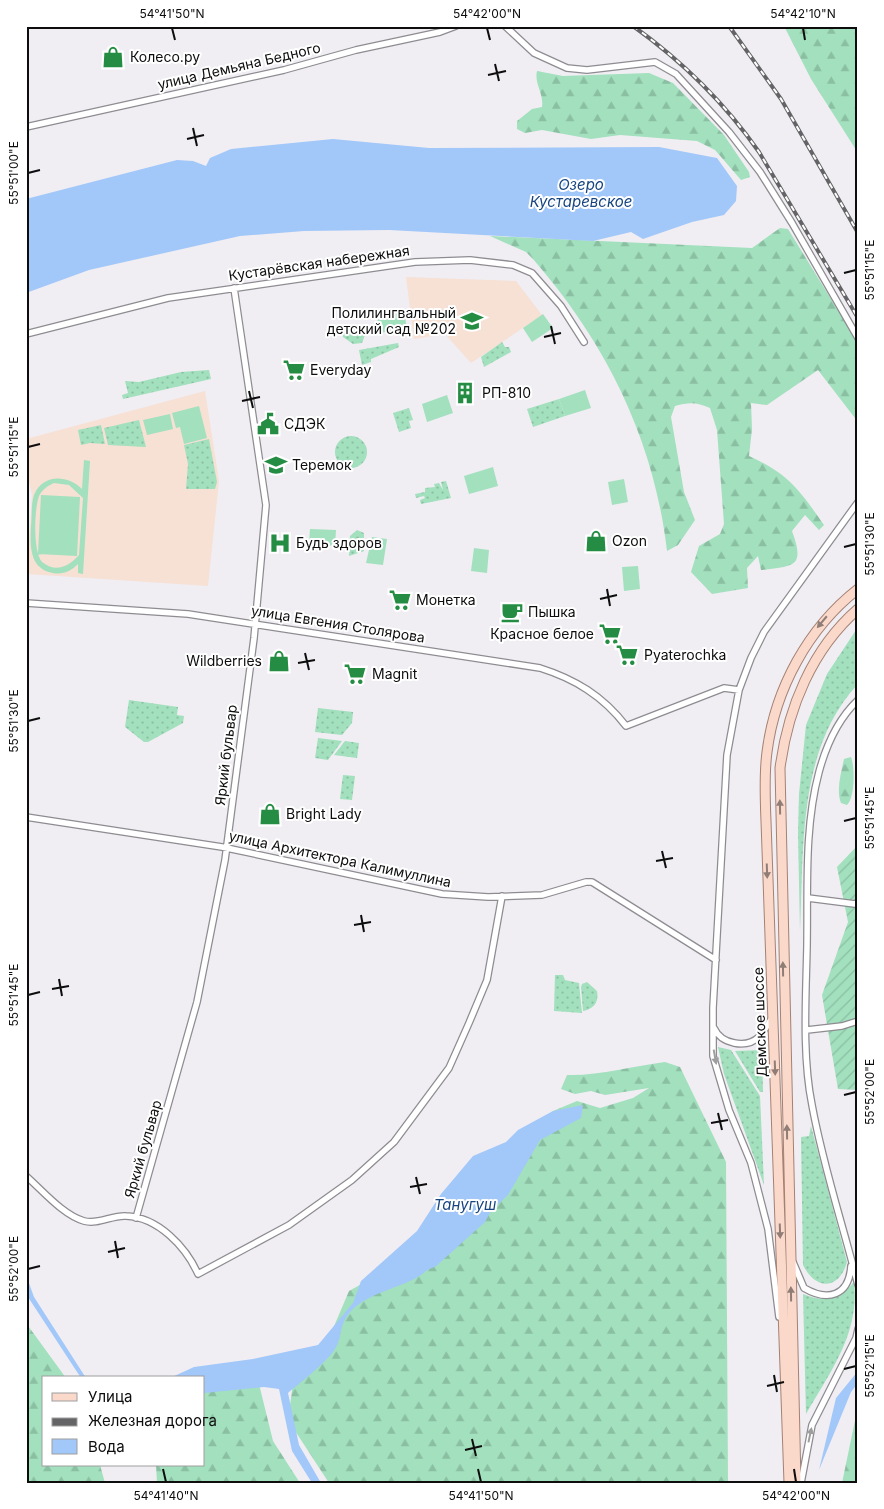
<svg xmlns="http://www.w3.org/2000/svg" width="884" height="1509" viewBox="0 0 884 1509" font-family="Inter,sans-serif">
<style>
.education{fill:#f7e0d4}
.grass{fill:url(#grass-dots)}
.forest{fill:url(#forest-firs)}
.garden{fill:url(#garden-furrows)}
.pitch{fill:#a2e0be;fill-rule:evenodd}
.water{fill:#a2c7f9}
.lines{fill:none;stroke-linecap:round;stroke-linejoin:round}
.minor-casing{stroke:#8e8c91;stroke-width:8}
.primary-casing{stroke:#a58173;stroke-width:11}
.minor{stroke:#fff;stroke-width:5.5}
.primary{stroke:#fad9cb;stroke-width:9}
.rail-casing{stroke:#646466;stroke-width:4}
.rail{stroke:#fff;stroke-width:2;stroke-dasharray:5.5;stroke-linecap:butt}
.oneway{fill:#8f7d76}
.oneway2{fill:#9e9e9f}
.ticks{fill:none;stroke:#0d0d0e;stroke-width:2}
.labels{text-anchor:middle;stroke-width:4;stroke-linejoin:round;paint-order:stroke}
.poi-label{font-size:14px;fill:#0d0d0e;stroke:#fff;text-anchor:start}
.street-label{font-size:14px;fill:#0d0d0e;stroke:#fff}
.water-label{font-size:15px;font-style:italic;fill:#174580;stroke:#fff}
.neatline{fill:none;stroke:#0d0d0e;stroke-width:2}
.ticks-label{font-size:12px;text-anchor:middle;fill:#0d0d0e}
</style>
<defs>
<pattern id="grass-dots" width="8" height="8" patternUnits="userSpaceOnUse" patternTransform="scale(1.25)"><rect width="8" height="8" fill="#a2e0be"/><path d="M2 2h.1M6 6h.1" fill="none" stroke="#8abfa2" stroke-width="1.8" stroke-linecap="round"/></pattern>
<pattern id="forest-firs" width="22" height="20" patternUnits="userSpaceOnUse" patternTransform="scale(1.25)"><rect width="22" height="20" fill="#a2e0be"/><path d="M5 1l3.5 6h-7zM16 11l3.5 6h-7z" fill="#8abfa2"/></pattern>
<pattern id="garden-furrows" width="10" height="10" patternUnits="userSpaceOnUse" patternTransform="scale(1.25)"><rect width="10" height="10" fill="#a2e0be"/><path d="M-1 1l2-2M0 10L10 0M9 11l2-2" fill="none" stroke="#8abfa2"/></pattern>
</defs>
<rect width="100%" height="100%" fill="#f0eef3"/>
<path class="education" d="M406,277L516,281L542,315L471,363L445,334L414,339Z
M205,391L219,481L208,586L27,574L32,495L26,468V439Z"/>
<path class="grass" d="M364,326L365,335L362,343L353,344L343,337L342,330Z
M502,342L505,347H509L511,352L484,367L481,357Z
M398,343L399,347L371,359V362L362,365L359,350Z
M209,370L211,379L123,399L122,395L128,393L125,381L139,382L181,372Z
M559,399L565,416L533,427L527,409Z
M409,408L413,420L409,421L411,428L399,432L393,413Z
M139,420L146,447L108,445L104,428Z
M101,425L105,444L90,443L81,445L78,430Z
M335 452a16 16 0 1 1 32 0a16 16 0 1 1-32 0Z
M209,439L217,482L215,489H186L188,464L184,445Z
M446,481L451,498L421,504L420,500L425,498L424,496L416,498L415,494L425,492V488L435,487L434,484L439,483L443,490L441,482Z
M357,530L364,533V551L349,556L350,536Z
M858,627V684C797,749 804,849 800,932L798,833L799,794L806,725L827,674Z
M129,700L178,707L177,715L184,716L183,723L148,742H144L125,727Z
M318,708L353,712L352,723L342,735L315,732Z
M318,738L342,741L328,760L315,758Z
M345,741L359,743L357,758L334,755Z
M343,775L355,776L352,800L340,799Z
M555,975H563L565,980L579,983L582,1013L554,1011Z
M587,982L597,991C599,1002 594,1009 583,1011L581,987L582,984Z
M718,1047L731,1050L760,1096L764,1185L724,1074Z
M762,1050L763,1092H760L735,1051Z
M811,1126L847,1262C839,1290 816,1291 803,1265L801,1137L809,1136Z
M854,1282C860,1333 830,1372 806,1414L803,1294C824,1303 839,1299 854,1282Z"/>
<path class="forest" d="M784,26H858V153L811,79Z
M537,71L563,76L649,73L673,83L724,135L749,172L750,177L741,180L715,150L697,141L620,135L591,139L542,130L525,133L517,129V121L532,109L542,107C544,93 534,84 537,71Z
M780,228L788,229L858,343V422L818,370L767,405L751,403L752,429L749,456C789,474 800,491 824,525L819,530L805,515L792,531C805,567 795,566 761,570L758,556L747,568L748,588L712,594L691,572L699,546L720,534L724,524L717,430L710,408C697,402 689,402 675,406L671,417L684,492L695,520L678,545L667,551C654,439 606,343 533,259L526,252L490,236L752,248Z
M851,757C855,767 855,798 847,805L841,803C836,790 841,773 844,759Z
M665,1062L680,1067L726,1162L728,1483H329L288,1420L296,1361L329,1338L349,1291L423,1250L553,1111L577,1101L600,1108L633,1098L649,1088L605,1095L591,1091L575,1094L561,1089L567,1075C598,1076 633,1066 665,1062Z
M26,1323L66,1378H44V1465H100L105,1483H26Z
M258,1380L273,1441L300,1483H157L156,1465H204V1386Z
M858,1406V1483H842Z"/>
<path class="garden" d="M858,845V1090L838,1089L822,995L848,922L837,867Z"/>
<path class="pitch" d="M404,311L407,329L379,333L377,315Z
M543,314L553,328L532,342L523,328Z
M585,390L591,408L565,416L559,399Z
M447,395L453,413L427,422L422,404Z
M199,406L207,438L184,444L180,427L176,428L172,413Z
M170,414L173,429L147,435L143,420Z
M84,460L90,461L83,574L78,573V564C71,571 63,575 53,573C29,569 30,545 31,526C32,516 31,504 34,495C43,473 68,475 82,489ZM54,483L69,485L83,498L79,555C68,567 56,573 42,562C33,552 34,510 39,496C42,490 47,486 54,483Z
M493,467L498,486L469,494L464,476Z
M624,479L628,502L612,505L608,482Z
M41,495L80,497L77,556L38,554Z
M310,529L336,530L335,546L309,544Z
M372,537L387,539L383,565L366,563Z
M474,548L489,550L487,573L471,571Z
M638,566L640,589L624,591L622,567Z"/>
<path class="water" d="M333,139L429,148L659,147L717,158L737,186L736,201L724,215L692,222L643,239L631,232L593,241L389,230L304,231L240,236L89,270L26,293V199L177,160L193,161L206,166L210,158L231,149Z
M583,1105L581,1118L540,1140L508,1195L491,1211L485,1222L435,1267C426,1269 424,1274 416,1278C394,1290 359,1295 345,1319C340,1328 341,1340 335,1349C327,1362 301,1382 288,1393L299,1445L321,1483H312L292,1451L279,1389L264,1387L204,1393V1378H170L194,1367L253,1359L318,1345L353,1303L361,1281L417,1231L441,1194L473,1156L506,1142L518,1130L553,1111Z
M26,1275L34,1297L86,1378H81L26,1294Z
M858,1371V1383L851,1392L819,1470L836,1398Z"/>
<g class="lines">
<g class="minor-casing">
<path id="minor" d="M505,26L534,53L567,68L587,70L655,62L676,74L729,132L760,172L792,223L858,338
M26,127L284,70L356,50L440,32L456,26
M26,334L168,298L415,262L470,260L513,265L532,273L561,306L584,342
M26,603L188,614L540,668C575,679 603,696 626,726L724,688L739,690
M858,700C838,719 826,746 819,772C804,828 808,889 807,946C806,997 802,1056 812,1105C823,1166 843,1225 858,1285
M26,817L222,847L442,894L488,897L542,895L586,882H592L716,960
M808,898L855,904L858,902
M714,1028C721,1044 746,1049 759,1037C764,1031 769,1023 773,1016
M807,1030L842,1026L858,1021
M26,1176C43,1191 63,1215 84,1221C98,1225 112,1215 126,1216C158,1217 186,1247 198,1274L289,1225L352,1180L394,1142L449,1068L469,1023L487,980L502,896
M136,1218L197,1002L225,860L254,638L266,505L234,288
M793,1262L804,1288C828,1302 849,1296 851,1266
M779,1317L768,1229L751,1163L729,1110L713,1056V1008L727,755L739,690L751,658L764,632L858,502
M801,1483L812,1425L856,1338L858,1329"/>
</g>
<g class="primary-casing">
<path id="primary" d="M789,1483L766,821C765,798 764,774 767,752C775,689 808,628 858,589
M796,1483L780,768C788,708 812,649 858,609"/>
</g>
<use href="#minor" class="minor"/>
<use href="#primary" class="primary"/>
<g class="rail-casing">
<path id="rail" d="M633,26C682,61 724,102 759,152L858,318
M729,26L781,99L858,233"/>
</g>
<use href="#rail" class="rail"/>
</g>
<defs><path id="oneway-solid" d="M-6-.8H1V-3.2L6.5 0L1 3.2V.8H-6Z" transform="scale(1.25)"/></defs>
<g class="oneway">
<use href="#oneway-solid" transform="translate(822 622) rotate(130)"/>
<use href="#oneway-solid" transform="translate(780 807) rotate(-91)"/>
<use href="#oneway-solid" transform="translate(767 871) rotate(88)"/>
<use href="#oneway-solid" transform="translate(783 969) rotate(-91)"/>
<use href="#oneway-solid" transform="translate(775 1068) rotate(88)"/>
<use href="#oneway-solid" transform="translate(787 1132) rotate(-91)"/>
<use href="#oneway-solid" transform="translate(780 1231) rotate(88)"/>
<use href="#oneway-solid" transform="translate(791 1294) rotate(-91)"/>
</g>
<g class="oneway2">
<use href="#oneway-solid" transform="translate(715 1057) rotate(80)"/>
<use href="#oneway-solid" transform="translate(810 1435) rotate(-78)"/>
</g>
<path class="ticks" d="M172,28L175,40M487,28L490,40M803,28L805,40M495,64L499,81M488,75L506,71M193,128L197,146M187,139L204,135M28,173L40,170M844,273L856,270M551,326L555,344M544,337L561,333M249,391L253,408M242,401L260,397M28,447L40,444M844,547L856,544M607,589L610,606M600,599L617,595M305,653L309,670M298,663L315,660M28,721L40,718M844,821L856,818M662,851L666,868M656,861L673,858M361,915L364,932M354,925L371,922M59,979L62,996M52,989L69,986M28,995L40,992M844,1095L856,1092M718,1113L722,1130M711,1123L728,1120M416,1177L420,1194M410,1187L427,1184M115,1241L118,1258M108,1252L125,1248M28,1269L40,1266M844,1369L856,1366M774,1375L777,1392M767,1386L784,1382M472,1439L476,1456M465,1450L482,1446M163,1469L166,1482M478,1469L481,1482M794,1469L796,1482"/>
<defs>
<g id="shop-bare" transform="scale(1.725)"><path d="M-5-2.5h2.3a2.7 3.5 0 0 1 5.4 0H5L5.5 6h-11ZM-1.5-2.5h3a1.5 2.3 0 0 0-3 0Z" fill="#258d43" stroke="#fff" stroke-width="2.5" paint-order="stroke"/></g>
<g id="school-bare" transform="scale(1.725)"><path d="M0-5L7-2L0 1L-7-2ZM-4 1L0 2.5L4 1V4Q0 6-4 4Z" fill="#258d43" stroke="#fff" stroke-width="2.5" paint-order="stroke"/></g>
<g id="supermarket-bare" transform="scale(1.725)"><path d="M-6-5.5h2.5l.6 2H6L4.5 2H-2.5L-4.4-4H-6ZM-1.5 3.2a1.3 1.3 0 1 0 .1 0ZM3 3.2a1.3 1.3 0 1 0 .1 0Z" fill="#258d43" stroke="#fff" stroke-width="2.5" paint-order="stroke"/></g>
<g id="building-bare" transform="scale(1.725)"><path d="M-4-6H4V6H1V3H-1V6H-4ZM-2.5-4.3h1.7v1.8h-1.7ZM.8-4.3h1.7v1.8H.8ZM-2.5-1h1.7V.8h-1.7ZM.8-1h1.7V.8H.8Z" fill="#258d43" stroke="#fff" stroke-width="2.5" paint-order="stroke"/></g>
<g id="civic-bare" transform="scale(1.725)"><path d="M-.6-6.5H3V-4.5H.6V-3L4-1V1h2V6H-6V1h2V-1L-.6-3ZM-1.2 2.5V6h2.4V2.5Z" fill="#258d43" stroke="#fff" stroke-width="2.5" paint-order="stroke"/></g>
<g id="hospital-bare" transform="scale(1.725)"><path d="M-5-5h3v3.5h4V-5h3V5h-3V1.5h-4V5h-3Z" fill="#258d43" stroke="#fff" stroke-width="2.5" paint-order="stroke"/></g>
<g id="cafe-bare" transform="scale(1.725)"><path d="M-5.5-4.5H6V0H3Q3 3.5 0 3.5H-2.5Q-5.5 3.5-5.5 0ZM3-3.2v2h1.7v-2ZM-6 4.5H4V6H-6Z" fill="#258d43" stroke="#fff" stroke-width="2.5" paint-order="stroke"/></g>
</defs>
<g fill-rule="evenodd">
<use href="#shop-bare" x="113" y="57"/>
<use href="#school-bare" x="472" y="321"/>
<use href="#supermarket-bare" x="294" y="370"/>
<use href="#building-bare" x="465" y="393"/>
<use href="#civic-bare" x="268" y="424"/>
<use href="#school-bare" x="276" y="465"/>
<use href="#shop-bare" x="596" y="541"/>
<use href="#hospital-bare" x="280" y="543"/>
<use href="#supermarket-bare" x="400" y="600"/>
<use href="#cafe-bare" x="512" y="612"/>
<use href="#supermarket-bare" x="610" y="634"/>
<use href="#supermarket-bare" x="627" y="655"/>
<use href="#shop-bare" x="279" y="661"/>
<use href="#supermarket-bare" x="355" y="674"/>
<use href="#shop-bare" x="270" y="814"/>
</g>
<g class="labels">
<g class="poi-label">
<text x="130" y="62">Колесо.ру</text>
<text x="456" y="318" text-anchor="end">Полилингвальный<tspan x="456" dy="16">детский сад №202</tspan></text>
<text x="310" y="375">Everyday</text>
<text x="482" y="398">РП-810</text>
<text x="284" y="429">СДЭК</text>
<text x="292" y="470">Теремок</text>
<text x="612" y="546">Ozon</text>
<text x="296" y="548">Будь здоров</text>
<text x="416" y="605">Монетка</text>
<text x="528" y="617">Пышка</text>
<text x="594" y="639" text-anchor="end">Красное белое</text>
<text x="644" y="660">Pyaterochka</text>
<text x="262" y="666" text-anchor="end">Wildberries</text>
<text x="372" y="679">Magnit</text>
<text x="286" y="819">Bright Lady</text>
</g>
<g class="street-label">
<text transform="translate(239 66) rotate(-13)" y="5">улица Демьяна Бедного</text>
<text transform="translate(319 263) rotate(-8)" y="5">Кустарёвская набережная</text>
<text transform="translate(338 624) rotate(9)" y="5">улица Евгения Столярова</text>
<text transform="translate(226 755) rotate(-83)" y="5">Яркий бульвар</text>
<text transform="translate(340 859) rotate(12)" y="5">улица Архитектора Калимуллина</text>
<text transform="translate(760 1022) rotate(-92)" y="5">Демское шоссе</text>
<text transform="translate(143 1149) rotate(-74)" y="5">Яркий бульвар</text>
</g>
<g class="water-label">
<text x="581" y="190">Озеро<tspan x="581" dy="17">Кустаревское</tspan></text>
<text x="465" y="1210">Танугуш</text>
</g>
</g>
<rect width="884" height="1509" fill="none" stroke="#ffffff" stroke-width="55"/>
<rect x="42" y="1376" width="162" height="90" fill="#ffffff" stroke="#9e9e9f"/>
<rect x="52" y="1393" width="25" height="8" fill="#fad9cb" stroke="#9e9e9f"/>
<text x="88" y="1402" font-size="15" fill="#0d0d0e">Улица</text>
<rect x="52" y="1418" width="25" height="8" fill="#646466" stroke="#9e9e9f"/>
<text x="88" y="1426" font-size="15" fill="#0d0d0e">Железная дорога</text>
<rect x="52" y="1439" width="25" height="15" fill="#a2c7f9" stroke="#9e9e9f"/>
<text x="88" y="1452" font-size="15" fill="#0d0d0e">Вода</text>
<rect x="28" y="28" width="828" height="1454" class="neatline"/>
<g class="ticks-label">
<text x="172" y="18">54°41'50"N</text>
<text x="487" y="18">54°42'00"N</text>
<text x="803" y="18">54°42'10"N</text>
<text transform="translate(14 173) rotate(-90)" y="4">55°51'00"E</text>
<text transform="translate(870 270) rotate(-90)" y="4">55°51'15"E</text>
<text transform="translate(14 447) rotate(-90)" y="4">55°51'15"E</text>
<text transform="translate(870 544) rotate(-90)" y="4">55°51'30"E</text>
<text transform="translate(14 721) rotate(-90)" y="4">55°51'30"E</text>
<text transform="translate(870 818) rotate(-90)" y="4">55°51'45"E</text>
<text transform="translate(14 995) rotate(-90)" y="4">55°51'45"E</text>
<text transform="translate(870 1092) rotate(-90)" y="4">55°52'00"E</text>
<text transform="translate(14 1269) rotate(-90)" y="4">55°52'00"E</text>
<text transform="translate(870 1366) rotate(-90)" y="4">55°52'15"E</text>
<text x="166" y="1500">54°41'40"N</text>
<text x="481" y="1500">54°41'50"N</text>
<text x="796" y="1500">54°42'00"N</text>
</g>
</svg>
